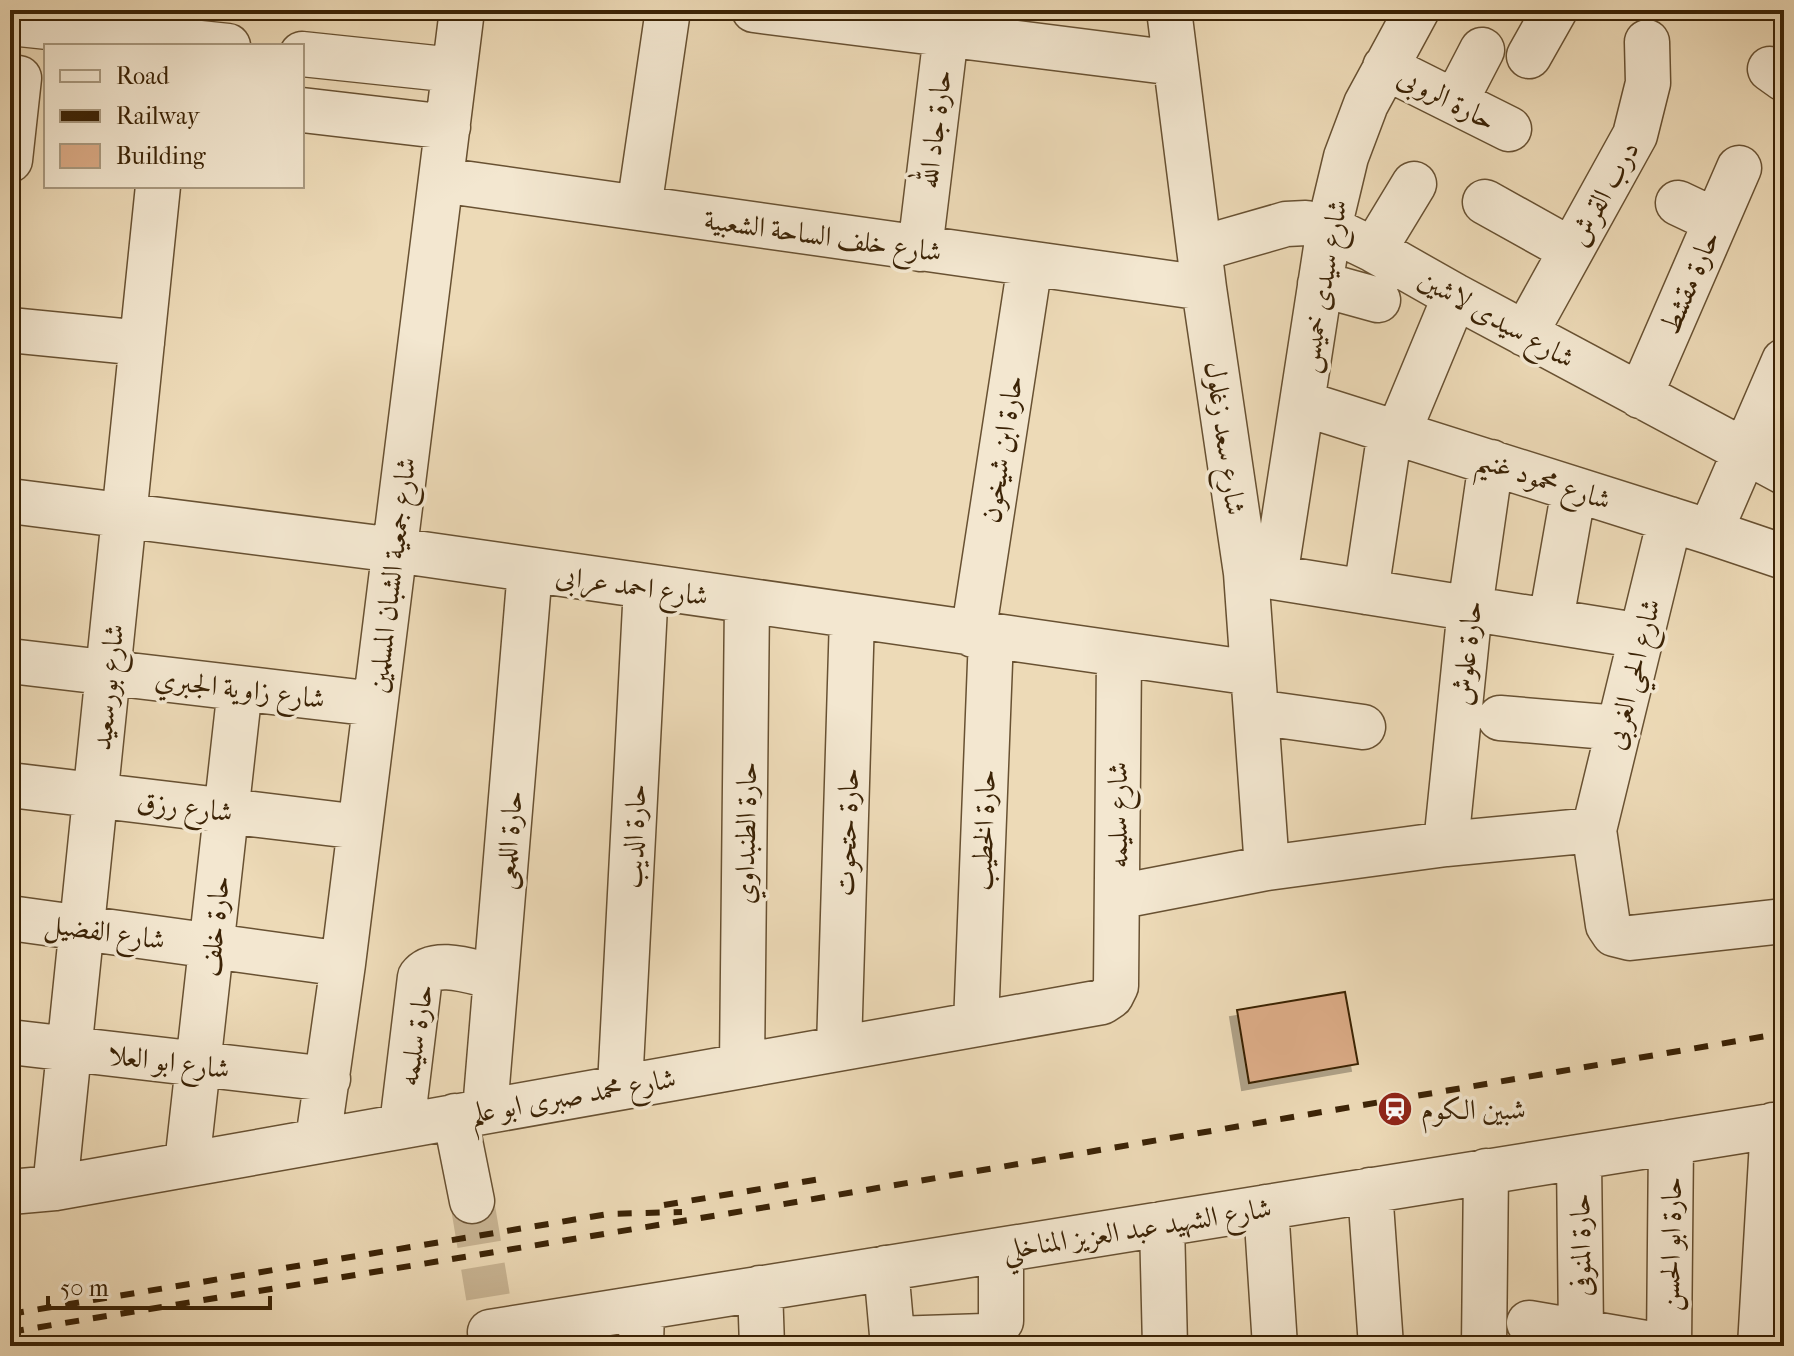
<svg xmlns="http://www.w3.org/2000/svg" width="1794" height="1356" viewBox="0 0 1794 1356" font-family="'IM FELL French Canon',Amiri,serif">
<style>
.building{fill:#dbab86;stroke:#3b2306;stroke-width:2;filter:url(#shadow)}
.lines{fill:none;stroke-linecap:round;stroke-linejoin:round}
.minor-tunnel{stroke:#c9b594;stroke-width:44;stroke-dasharray:44 22;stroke-linecap:butt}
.minor-casing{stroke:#685132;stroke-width:47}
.minor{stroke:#f3e7d0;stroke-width:44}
.rail{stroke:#3b2306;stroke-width:6;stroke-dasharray:14 14;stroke-linecap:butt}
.labels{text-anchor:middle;stroke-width:7;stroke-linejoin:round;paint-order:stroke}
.street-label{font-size:28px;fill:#3b2306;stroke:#f3e7d0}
.poi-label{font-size:28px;fill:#3b2306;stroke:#f3e7d0;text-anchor:start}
</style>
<defs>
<filter id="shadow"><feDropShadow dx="-7" dy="7" stdDeviation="0" flood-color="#0004"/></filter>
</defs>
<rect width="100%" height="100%" fill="#eddab7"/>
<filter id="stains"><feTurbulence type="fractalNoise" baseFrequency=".0025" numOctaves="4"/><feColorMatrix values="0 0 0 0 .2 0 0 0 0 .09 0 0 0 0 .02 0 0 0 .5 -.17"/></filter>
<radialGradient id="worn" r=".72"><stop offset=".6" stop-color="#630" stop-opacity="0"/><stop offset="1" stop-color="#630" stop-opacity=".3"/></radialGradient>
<path class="building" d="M1345,992L1358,1064L1249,1083L1237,1010Z"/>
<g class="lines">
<path class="minor-tunnel" d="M472,1201L488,1297"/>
<g class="minor-casing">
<path id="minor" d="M754,10L1175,63
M1169,10L1204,288L1246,573L1267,868
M10,23L228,46
M302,54L454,70
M1529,56L1555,10
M1385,67L1509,129
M1770,69L1784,79
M1455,102L1482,50
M302,110L448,127
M10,160L19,78
M441,180L1204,288
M1485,202L1571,250
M1678,203L1716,221
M639,208L668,10
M920,249L949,10
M1199,249L1286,224L1306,223L1329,228L1374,250L1455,296L1784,472
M1374,250L1414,184
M1320,284L1378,300
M10,330L142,343
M1525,334L1635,135L1648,83L1647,42
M1640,396L1739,168
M1302,403L1710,532L1784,557
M1398,433L1455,296
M10,501L395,550L1253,673
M1670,519L1594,830L1608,925L1614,934L1630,938L1784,921
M1710,532L1784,361
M1248,573L1642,636
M1275,577L1329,228L1346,157L1366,104L1417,10
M1366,592L1390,431
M1551,620L1574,489
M973,635L1030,264
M10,661L375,704
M1256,712L1363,727
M1500,718L1619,728
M10,785L360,827
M1446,844L1470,608L1491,462
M1117,897L1267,868L1446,844L1594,830
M10,918L343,964
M976,1024L991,637
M10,1042L328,1079
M839,1048L852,617
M742,1065L747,601
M620,1086L646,587
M485,1110L530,570
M455,1116L472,1201
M402,1125L420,977C435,957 475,973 496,977
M318,1140L343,964L462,10
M1579,1158L1581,1332
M187,1164L240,688
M55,1188L158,186
M1370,1190L1381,1346
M10,1192L55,1188L1102,1002L1111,996L1116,986L1119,656
M1266,1207L1275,1346
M1162,1224L1165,1346
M886,1268L893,1346
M760,1288L762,1346
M1529,1323L1663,1346
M490,1332L1784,1124
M893,1339L985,1336L993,1332L1001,1321V1250
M641,1346L642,1308
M1484,1346L1486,1171
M1669,1346L1671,1142
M1760,1346L1773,1125"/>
</g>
<use href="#minor" class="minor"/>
<path class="rail" d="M664,1205L820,1179
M10,1314L608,1214L682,1212
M10,1332L749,1210L1784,1033"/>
</g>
<defs>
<g id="station-disc" transform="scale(1.8)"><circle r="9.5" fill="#8f2418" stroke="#f3e7d0"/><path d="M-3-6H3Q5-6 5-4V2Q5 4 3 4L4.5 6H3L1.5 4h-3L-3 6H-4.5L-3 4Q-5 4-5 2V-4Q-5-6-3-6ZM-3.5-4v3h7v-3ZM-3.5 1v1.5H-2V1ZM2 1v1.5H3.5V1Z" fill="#fff"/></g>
</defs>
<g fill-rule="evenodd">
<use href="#station-disc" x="1395" y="1109"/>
</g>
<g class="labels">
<g class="street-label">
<text transform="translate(1447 98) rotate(27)" y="10">حارة الروبى</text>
<text transform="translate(934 129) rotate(-83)" y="10">حارة جاد الله</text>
<text transform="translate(1603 193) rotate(-61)" y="10">درب القرش</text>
<text transform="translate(823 235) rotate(8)" y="10">شارع خلف الساحة الشعبية</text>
<text transform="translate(1689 282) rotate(-67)" y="10">حارة مقشط</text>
<text transform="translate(1322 286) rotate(-80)" y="10">شارع سيدى خميس</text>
<text transform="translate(1497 318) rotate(29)" y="10">شارع سيدى لاشين</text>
<text transform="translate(1226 438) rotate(82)" y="10">شارع سعد زغلول</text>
<text transform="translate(1001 449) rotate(-81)" y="10">حارة ابن شيخون</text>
<text transform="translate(1544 479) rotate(18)" y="10">شارع محمود غنيم</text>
<text transform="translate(391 575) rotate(-83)" y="10">شارع جمعية الشبان المسلمين</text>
<text transform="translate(632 585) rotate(8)" y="10">شارع احمد عرابى</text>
<text transform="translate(1466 653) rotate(-84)" y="10">حارة علوش</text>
<text transform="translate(1632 674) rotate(-76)" y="10">شارع الحي الغربى</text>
<text transform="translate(107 687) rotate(-84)" y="10">شارع بورسعيد</text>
<text transform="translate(240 688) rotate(7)" y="10">شارع زاوية الجبري</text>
<text transform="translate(185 806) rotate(7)" y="10">شارع رزق</text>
<text transform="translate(1117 815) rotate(-90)" y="10">شارع سليمه</text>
<text transform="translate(983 830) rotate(-88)" y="10">حارة الخطيب</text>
<text transform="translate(846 832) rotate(-88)" y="10">حارة حتحوت</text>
<text transform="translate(745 833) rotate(-89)" y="10">حارة الطنبداوي</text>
<text transform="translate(633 836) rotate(-87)" y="10">حارة الديب</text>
<text transform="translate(508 840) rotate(-85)" y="10">حارة اللمعى</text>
<text transform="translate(214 926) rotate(-84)" y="10">حارة خلف</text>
<text transform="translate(105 931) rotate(8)" y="10">شارع الفضيل</text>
<text transform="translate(415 1035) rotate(-81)" y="10">حارة سليمه</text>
<text transform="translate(169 1061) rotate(7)" y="10">شارع ابو العلا</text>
<text transform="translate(573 1095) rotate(-10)" y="10">شارع محمد صبرى ابو علم</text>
<text transform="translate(1137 1228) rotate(-9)" y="10">شارع الشهيد عبد العزيز المناخلي</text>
<text transform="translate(1670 1244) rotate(-89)" y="10">حارة ابو الحسن</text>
<text transform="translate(1580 1245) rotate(-91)" y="10">حارة المنوفى</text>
</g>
<g class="poi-label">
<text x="1421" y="1119">شبين الكوم</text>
</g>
</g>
<rect width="1794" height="1356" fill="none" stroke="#eddab7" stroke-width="40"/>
<rect x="12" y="12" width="1770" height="1332" fill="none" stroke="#3b2306" stroke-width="4"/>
<rect x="20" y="20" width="1754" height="1316" fill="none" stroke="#3b2306" stroke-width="2"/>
<rect x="44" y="44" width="260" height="144" fill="#f3e7d0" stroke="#a9997f" stroke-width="2"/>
<rect x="60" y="70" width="40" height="12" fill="#f3e7d0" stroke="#a9997f" stroke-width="2"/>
<text x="116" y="84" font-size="24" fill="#3b2306">Road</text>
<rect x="60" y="110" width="40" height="12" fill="#3b2306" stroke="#a9997f" stroke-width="2"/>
<text x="116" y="124" font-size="24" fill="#3b2306">Railway</text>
<rect x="60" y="144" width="40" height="24" fill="#dbab86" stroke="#a9997f" stroke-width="2"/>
<text x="116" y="164" font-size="24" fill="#3b2306">Building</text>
<path d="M48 1296v12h222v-12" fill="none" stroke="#3b2306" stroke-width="4"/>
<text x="60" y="1296" font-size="24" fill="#3b2306" stroke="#f3e7d0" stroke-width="6" paint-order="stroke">50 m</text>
<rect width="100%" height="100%" filter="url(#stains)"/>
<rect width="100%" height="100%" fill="url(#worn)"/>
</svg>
